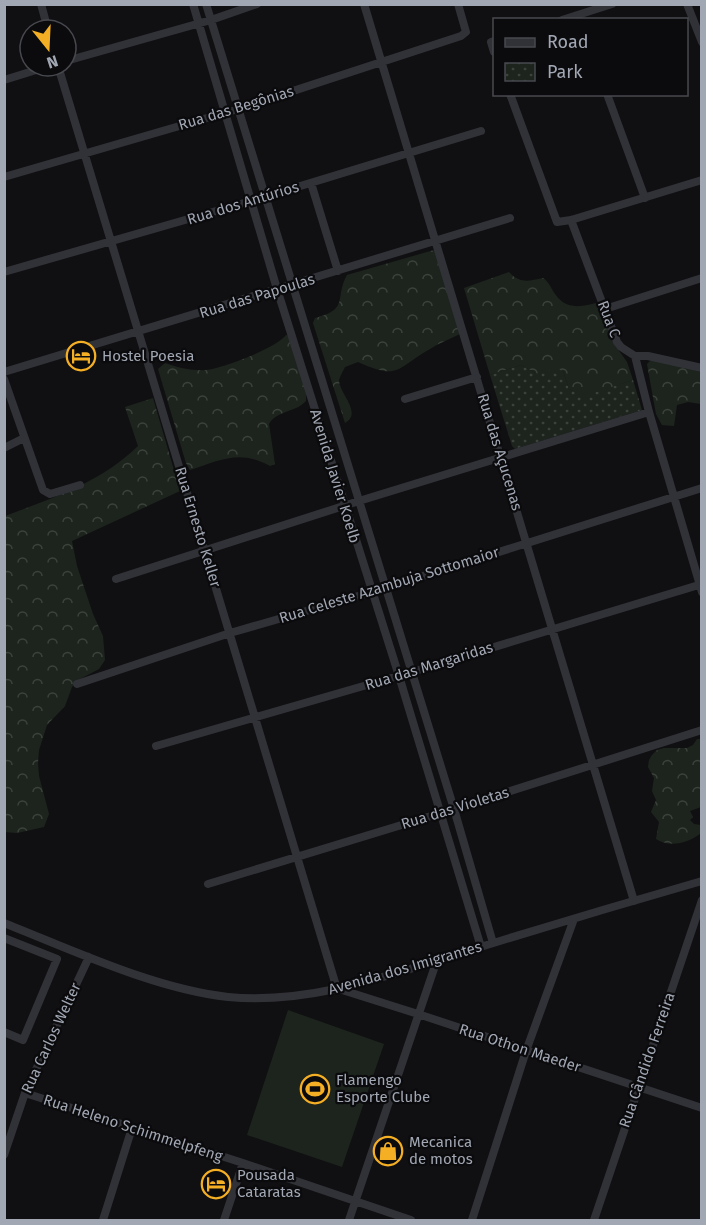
<svg xmlns="http://www.w3.org/2000/svg" width="706" height="1225" viewBox="0 0 706 1225" font-family="'Fira Sans',sans-serif">
<style>
.forest{fill:url(#forest-crowns)}
.park{fill:url(#park-dots)}
.pitch{fill:#1d241d}
.lines{fill:none;stroke-linecap:round;stroke-linejoin:round}
.minor{stroke:#313237;stroke-width:8}
.labels{text-anchor:middle;stroke-width:4.5;stroke-linejoin:round;paint-order:stroke}
.street-label{font-size:15px;fill:#a1a7b3;stroke:#0b0b0d}
.poi-label{font-size:15px;fill:#a1a7b3;stroke:#0b0b0d;text-anchor:start}
</style>
<defs>
<pattern id="forest-crowns" width="20" height="18" patternUnits="userSpaceOnUse" patternTransform="scale(1.5)"><rect width="20" height="18" fill="#1d241d"/><path d="M2 6a3 3 0 1 1 6 0M12 15a3 3 0 1 1 6 0" fill="none" stroke="#3b413b"/></pattern>
<pattern id="park-dots" width="8" height="8" patternUnits="userSpaceOnUse" patternTransform="scale(1.5)"><rect width="8" height="8" fill="#1d241d"/><path d="M2 2h.1M6 6h.1" fill="none" stroke="#3b413b" stroke-width="1.8" stroke-linecap="round"/></pattern>
</defs>
<rect width="100%" height="100%" fill="#101012"/>
<path class="forest" d="M434,250L437,254L460,334C450,339 439,343 430,349C396,368 400,381 358,362L345,367C343,371 340,376 339,380C339,394 363,413 345,423L313,323L315,318C350,309 334,299 347,275Z
M509,272C520,284 529,281 543,278C550,283 550,287 555,294C566,310 580,307 596,303L601,308L612,341L627,362L633,380L584,397L569,389L563,371L537,374L521,365L490,375L464,288Z
M286,335L290,336L306,393V401C295,413 277,410 269,424L275,464L270,466C240,449 220,460 190,470L186,463L158,369L165,363C179,368 192,371 206,370C223,368 277,348 286,335Z
M652,359L701,372V404L688,402L677,405L674,426L662,425L656,414L647,364Z
M153,398L180,491L72,541L77,566L93,614L103,636L105,660L99,669L78,680L72,687L65,706L47,725L39,750L38,763L39,776L49,814L44,827L17,833L5,832V516C53,498 100,483 138,446L125,407Z
M697,739H701V807L690,811L693,817L690,820L694,824L701,825V833C689,843 669,848 656,839L659,822L651,812L656,800L652,791L654,778L648,767L649,760L652,755L657,750L664,748H687L693,745Z"/>
<path class="park" d="M521,365L537,374L558,368L563,371L569,389L584,396L633,380L642,410L515,449L512,446L490,375Z"/>
<path class="pitch" d="M288,1010L384,1044L342,1167L247,1135Z"/>
<g class="lines">
<path class="minor" d="M41,4L48,30
M193,4L277,289L399,676L481,947
M206,4L454,809L493,943
M364,4L634,901
M687,4L702,42
M562,20L612,4
M494,41L491,42L494,52
M66,61L211,20L257,4
M58,66L337,989
M4,80L49,66
M510,94L557,222L571,220L702,180
M607,94L645,198
M4,177L238,109L461,36L466,32L458,4
M311,183L338,271
M571,220L617,342L621,347L635,356L649,412L702,592
M4,272L251,201L481,131
M605,309L702,278
M635,356H648L702,368
M4,372L510,218
M4,379L43,490L50,494L80,485
M405,399L477,377
M4,448L24,438
M116,579L359,501L649,412
M77,684L230,633L372,592L702,488
M156,746L412,672L702,584
M208,884L454,809L702,730
M4,923C72,950 155,989 228,997C311,1005 393,974 471,950C548,926 625,903 702,881
M4,938L57,959L23,1040L4,1032
M339,989L418,1014L702,1108
M25,1093L243,1163L411,1220
M4,1155L25,1093L89,957
M103,1220L132,1128
M224,1220L243,1163
M349,1220L437,960
M472,1220L526,1051L574,919
M594,1220L702,900"/>
</g>
<defs>
<g id="hotel-ring" transform="scale(1.5)"><circle r="9.5" fill="#0b0b0d" stroke="#f5af25" stroke-width="1.5"/><path d="M-6-4.5h1.5V1H6V5H4.5V3h-9V5H-6ZM-4 0a1.8 1.8 0 1 1 3.6 0ZM.5 0V-2.5h3Q6-2.5 6 0Z" fill="#f5af25"/></g>
<g id="stadium-ring" transform="scale(1.5)"><circle r="9.5" fill="#0b0b0d" stroke="#f5af25" stroke-width="1.5"/><path d="M0-5a6.5 5 0 1 0 0 10a6.5 5 0 1 0 0-10ZM-3.5-1.8h7v3.6h-7Z" fill="#f5af25"/></g>
<g id="shop-ring" transform="scale(1.5)"><circle r="9.5" fill="#0b0b0d" stroke="#f5af25" stroke-width="1.5"/><path d="M-5-2.5h2.3a2.7 3.5 0 0 1 5.4 0H5L5.5 6h-11ZM-1.5-2.5h3a1.5 2.3 0 0 0-3 0Z" fill="#f5af25"/></g>
</defs>
<g fill-rule="evenodd">
<use href="#hotel-ring" x="81" y="356"/>
<use href="#stadium-ring" x="315" y="1089"/>
<use href="#shop-ring" x="388" y="1151"/>
<use href="#hotel-ring" x="216" y="1184"/>
</g>
<g class="labels">
<g class="street-label">
<text transform="translate(236 108) rotate(-17)" y="5">Rua das Begônias</text>
<text transform="translate(243 203) rotate(-17)" y="5">Rua dos Antúrios</text>
<text transform="translate(257 296) rotate(-17)" y="5">Rua das Papoulas</text>
<text transform="translate(609 319) rotate(69)" y="5">Rua C</text>
<text transform="translate(500 452) rotate(73)" y="5">Rua das Açucenas</text>
<text transform="translate(335 476) rotate(73)" y="5">Avenida Javier Koelb</text>
<text transform="translate(198 527) rotate(73)" y="5">Rua Ernesto Keller</text>
<text transform="translate(389 585) rotate(-17)" y="5">Rua Celeste Azambuja Sottomaior</text>
<text transform="translate(429 666) rotate(-17)" y="5">Rua das Margaridas</text>
<text transform="translate(455 808) rotate(-17)" y="5">Rua das Violetas</text>
<text transform="translate(405 968) rotate(-16)" y="5">Avenida dos Imigrantes</text>
<text transform="translate(51 1038) rotate(-65)" y="5">Rua Carlos Welter</text>
<text transform="translate(520 1048) rotate(18)" y="5">Rua Othon Maeder</text>
<text transform="translate(647 1060) rotate(-71)" y="5">Rua Cândido Ferreira</text>
<text transform="translate(133 1128) rotate(18)" y="5">Rua Heleno Schimmelpfeng</text>
</g>
<g class="poi-label">
<text x="102" y="361">Hostel Poesia</text>
<text x="336" y="1085">Flamengo<tspan x="336" dy="17">Esporte Clube</tspan></text>
<text x="409" y="1147">Mecanica<tspan x="409" dy="17">de motos</tspan></text>
<text x="237" y="1180">Pousada<tspan x="237" dy="17">Cataratas</tspan></text>
</g>
</g>
<rect width="706" height="1225" fill="none" stroke="#a1a7b3" stroke-width="12"/>
<rect x="493" y="18" width="195" height="78" fill="#0b0b0d" stroke="#47494f" stroke-width="1.5"/>
<rect x="505" y="38" width="30" height="9" fill="#313237" stroke="#47494f" stroke-width="1.5"/>
<text x="547" y="48" font-size="18" fill="#a1a7b3">Road</text>
<rect x="505" y="63" width="30" height="18" fill="url(#park-dots)" stroke="#47494f" stroke-width="1.5"/>
<text x="547" y="78" font-size="18" fill="#a1a7b3">Park</text>
<g transform="translate(48 48) rotate(162)"><circle r="28" fill="#0b0b0d" stroke="#47494f" stroke-width="1.5"/>
<path d="M0-4.5L10 22L0 15L-10 22Z" fill="#f5af25"/>
<text y="-9" font-size="16" font-weight="bold" text-anchor="middle" fill="#a1a7b3">N</text>
</g>
</svg>
